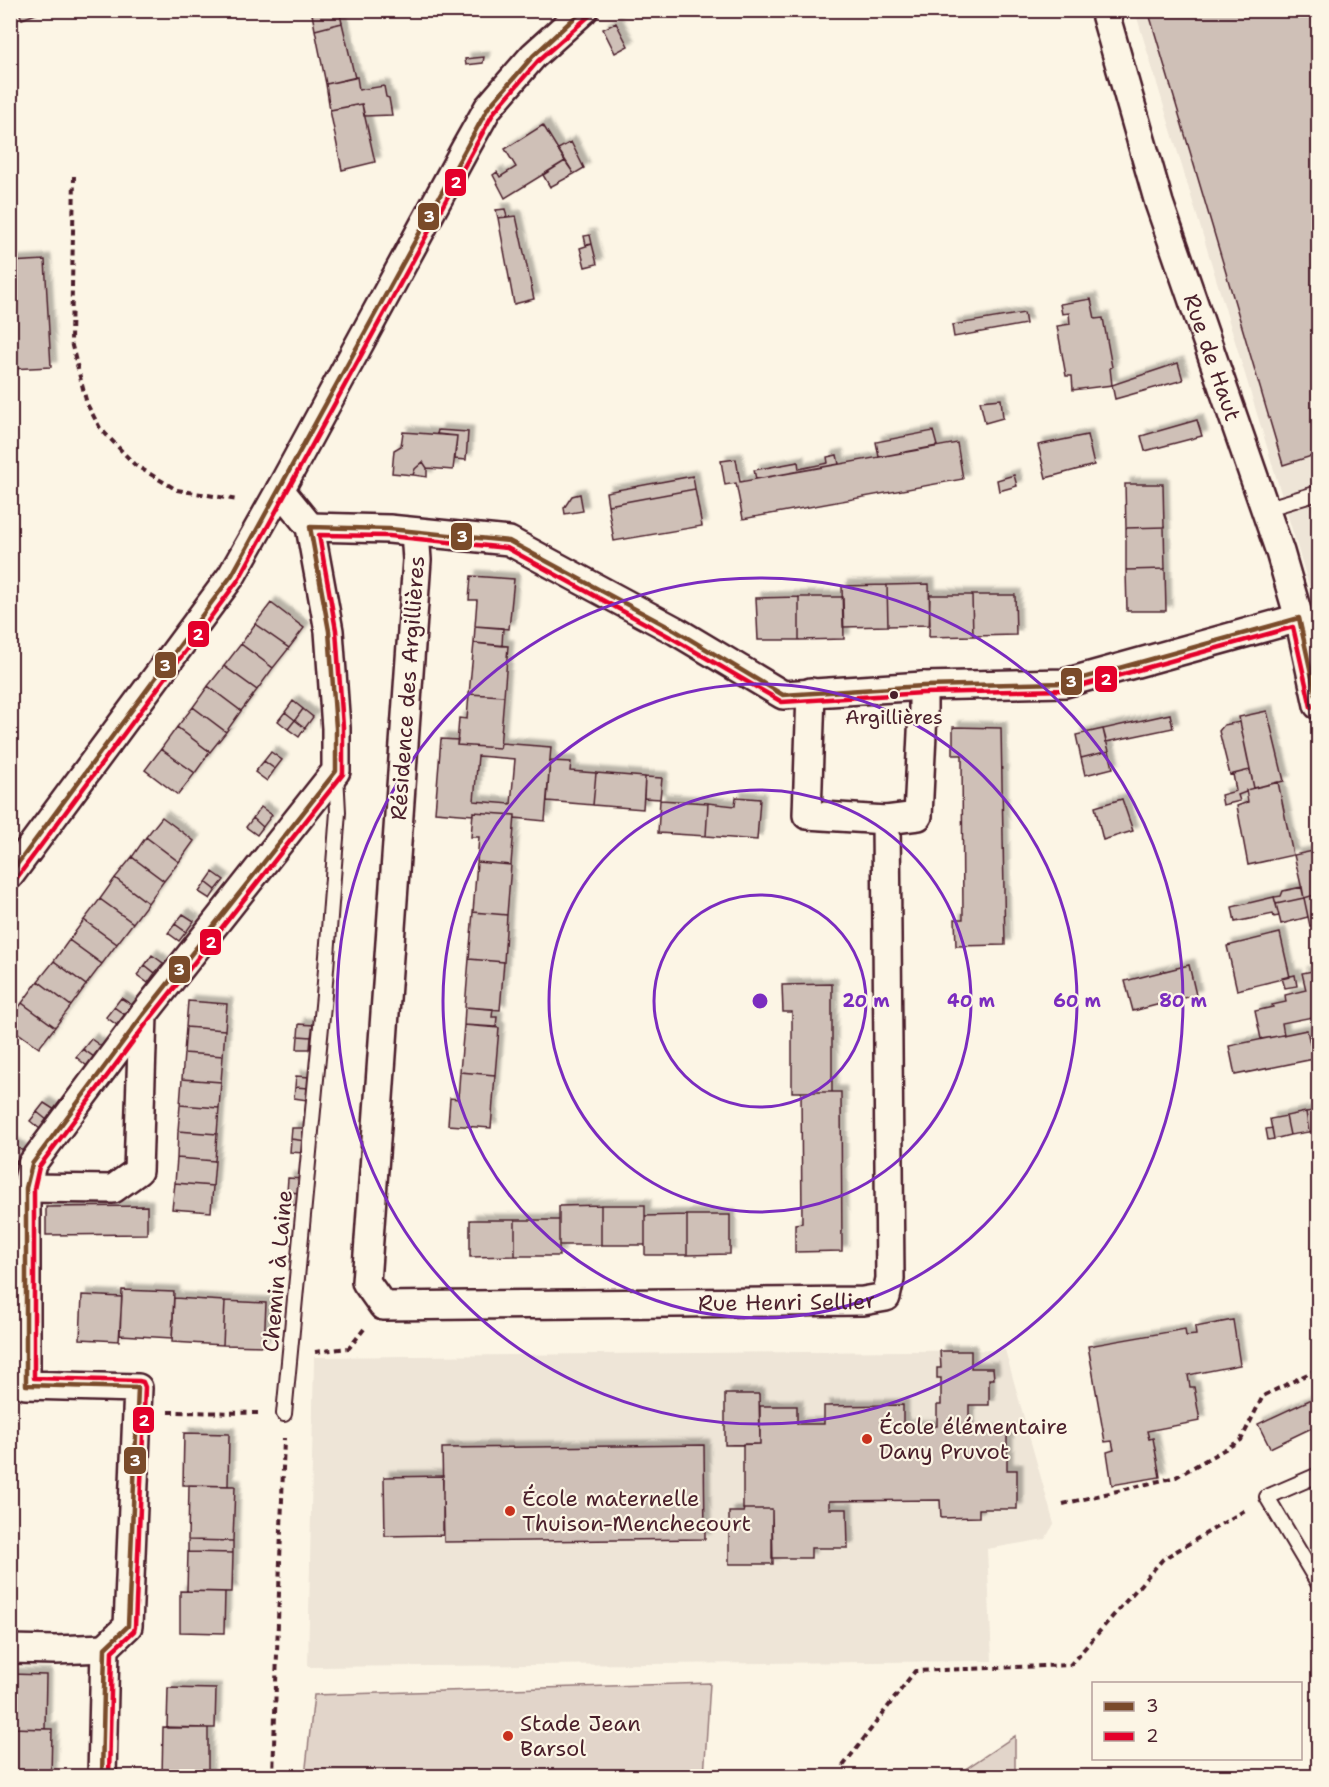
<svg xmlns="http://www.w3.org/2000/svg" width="1329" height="1787" viewBox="0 0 1329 1787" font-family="'Shantell Sans',sans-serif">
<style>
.built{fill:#eee5d7}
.green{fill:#e2d5ca;stroke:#967a7a;stroke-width:1.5}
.building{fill:#cfc0b7;stroke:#4a1f2b;stroke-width:1.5;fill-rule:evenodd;filter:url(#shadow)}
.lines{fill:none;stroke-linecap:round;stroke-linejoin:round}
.service-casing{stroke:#4a1f2b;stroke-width:18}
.minor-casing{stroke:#4a1f2b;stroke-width:32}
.path{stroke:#4a1f2b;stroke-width:4;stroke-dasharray:6 4.5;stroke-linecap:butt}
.service{stroke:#fcf5e5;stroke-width:14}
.minor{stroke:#fcf5e5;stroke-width:27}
.bus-1-casing{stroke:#fcf5e5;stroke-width:9}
.bus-2-casing{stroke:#fcf5e5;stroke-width:9}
.bus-1{stroke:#7a4b2a;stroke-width:4.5}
.bus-2{stroke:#e4002b;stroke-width:4.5}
.ring{fill:none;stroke:#7b2cbf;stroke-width:3}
.bus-dot{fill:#4a1f2b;stroke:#fcf5e5;stroke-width:2}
.poi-dot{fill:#c8321e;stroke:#fcf5e5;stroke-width:2}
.labels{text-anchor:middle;stroke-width:4.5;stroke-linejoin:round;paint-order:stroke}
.bus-label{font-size:20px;fill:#4a1f2b;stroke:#fcf5e5}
.street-label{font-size:22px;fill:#4a1f2b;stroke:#fcf5e5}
.poi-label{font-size:22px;fill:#4a1f2b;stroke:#fcf5e5;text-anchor:start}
.centre{fill:#7b2cbf;stroke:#fcf5e5;stroke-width:3}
.ring-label{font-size:18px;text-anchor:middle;font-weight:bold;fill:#7b2cbf;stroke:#fcf5e5;stroke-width:4.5;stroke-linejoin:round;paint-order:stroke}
.line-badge{stroke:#fcf5e5;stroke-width:2}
.badge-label{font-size:16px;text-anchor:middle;font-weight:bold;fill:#fff}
</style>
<defs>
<filter id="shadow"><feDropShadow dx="5.5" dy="-5.5" stdDeviation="1.5" flood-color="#0004"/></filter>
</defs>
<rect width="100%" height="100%" fill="#fcf5e5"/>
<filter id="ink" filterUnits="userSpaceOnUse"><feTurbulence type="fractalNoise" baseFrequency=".0167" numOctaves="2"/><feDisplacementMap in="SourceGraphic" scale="12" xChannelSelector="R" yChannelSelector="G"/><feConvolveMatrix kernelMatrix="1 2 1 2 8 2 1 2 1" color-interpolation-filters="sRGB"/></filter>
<g filter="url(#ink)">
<path class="built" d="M1135,11H1318V587L1310,589Z
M1005,1350L1054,1524L1045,1539L987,1549L992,1661L308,1667L314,1357Z"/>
<path class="green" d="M710,1683L704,1776H305L314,1695Z
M1015,1736V1776H955Z
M798,1771V1776H734V1773Z"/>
<path class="building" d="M18,10H47L22,19Z
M329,10H339L342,23L315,30L312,14Z
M1148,10H1318V454L1283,465Z
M342,23L355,78L326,84L315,30Z
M616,23L628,46L615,53L603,29Z
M484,57L483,63L466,65L465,59Z
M357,77L359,90L384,86L386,97L389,98L392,115L364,116L362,104L330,110L326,84Z
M362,104L375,162L342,170L330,110Z
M543,125L565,161L505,198L493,175L497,172L500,177L516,167L505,149Z
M571,142L584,168L574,174L558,149Z
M565,161L574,174L550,187L543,175Z
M505,209L507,217L498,218L496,210Z
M516,216L534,299L514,304L498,218Z
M590,235L592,244L586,245L584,236Z
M592,244L597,264L585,267L580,248Z
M45,260L51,367L10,369V262Z
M1091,299L1095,319L1103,318L1112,367L1110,368L1112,385L1073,390L1072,376H1066L1057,326L1070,324L1069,313L1062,314L1060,304Z
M1024,313L1026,324L954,337L952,325Z
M1178,363L1183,380L1115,399L1112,385Z
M1001,399L1003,418L985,423L980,401Z
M1197,420L1202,436L1145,451L1141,436Z
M438,430L468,432L466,460L455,459L457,436L437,434Z
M933,431L937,446L879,457L876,442Z
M403,432L457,436L453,470L427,468L423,462L415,469L413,475L392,473L394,450L401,446Z
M1087,435L1094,465L1046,478L1038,445Z
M957,443L963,479L743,519L736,483L725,485L721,461L736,459L740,482Z
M837,455L839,464L756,479L754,470L798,462L799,469L828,463L827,457Z
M423,462L427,468V477L413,475L415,469Z
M1014,475L1017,486L999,491L997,480Z
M693,476L695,489L608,505L606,492Z
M1125,484H1163L1164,527L1126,528Z
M695,489L702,526L614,541L608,505Z
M580,494L583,511L565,514L564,508L572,496Z
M1164,527L1165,569L1126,570V528Z
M1165,569L1166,611H1127L1126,570Z
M471,576L514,579L509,629L475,626L477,600H469Z
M929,584L930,625L888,626L887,585Z
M887,585L888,626L843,627L842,586Z
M930,595H972L973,636L929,637Z
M972,595H1015L1016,635L973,636Z
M799,597V640H758L756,598Z
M799,597H843L844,639L799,640Z
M271,603L304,628L289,648L255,624Z
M255,624L289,648L273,668L241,644Z
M475,626L503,628L502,646L474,643Z
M474,643L508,646L504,696L469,694Z
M241,644L273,668L257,690L224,666Z
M224,666L257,690L241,711L208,686Z
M208,686L241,711L226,732L193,707Z
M469,694L504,696L500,748L457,745L459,718L467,719Z
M293,701L303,709L295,720L285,712Z
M193,707L226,732L210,752L177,727Z
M303,709L313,717L305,728L295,720Z
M1267,711L1284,781L1254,788L1239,717Z
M285,712L295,720L288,729L278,721Z
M1170,714L1173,728L1106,742L1103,729Z
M295,720L305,728L299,737L288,729Z
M1240,722L1250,770L1230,775L1219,731L1224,725Z
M177,727L210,752L195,773L161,749Z
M953,727L1001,728L1005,945L956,946L955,919H963L962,755H953Z
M1103,729L1109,751L1081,758L1076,735Z
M441,739L458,740L457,745L500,748L501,743L551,747L545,821L515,818V815L473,812V815L435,812ZM478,756L515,759L511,804L474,801Z
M161,749L195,773L178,795L145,770Z
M1109,751L1113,768L1085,775L1081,758Z
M271,752L282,760L275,769L264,761Z
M264,761L275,769L267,781L255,772Z
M550,761L571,762L570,771L596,773L593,805L547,801Z
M1250,770L1254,788L1246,790V792L1238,795L1240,801L1223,805L1221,795L1236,791L1233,774Z
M596,773L645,777L643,809L593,805Z
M645,777L662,778L660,799L644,798Z
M1278,782L1293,855L1248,865L1237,806L1248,802L1246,790Z
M736,797L760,799L757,840L706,836L708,803L735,806Z
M1122,799L1133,831L1103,840L1095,807Z
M660,800L708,803L706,836L658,833Z
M261,807L272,815L263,827L253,818Z
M473,812L515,815L511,865L477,862L479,837H471Z
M162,817L194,841L179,862L146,837Z
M253,818L263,827L257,835L246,827Z
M146,837L179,862L164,881L132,857Z
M1318,850V894L1304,898L1294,855Z
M132,857L164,881L148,903L115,878Z
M477,862L511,865L507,915L473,912Z
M213,872L224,880L216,890L206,882Z
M115,878L148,903L133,923L100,899Z
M206,882L216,890L210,899L199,892Z
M1302,887L1304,898L1276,904L1274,897L1281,896L1283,891Z
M1318,894V924L1310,926L1304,898Z
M1274,897L1279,916L1274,917L1273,914L1235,922L1232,907Z
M1304,898L1308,917L1281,924L1276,904Z
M100,899L133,923L117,944L84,920Z
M473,912L507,915L504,962L469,959Z
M183,914L194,921L186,932L175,924Z
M84,920L117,944L102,964L69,940Z
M175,924L186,932L179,941L168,933Z
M1280,933L1290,977L1237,990L1227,946Z
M69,940L102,964L86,985L54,961Z
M152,955L163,963L155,973L145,965Z
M469,959L504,962L500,1010L465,1007Z
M54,961L86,985L71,1006L38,981Z
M145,965L155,973L148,983L137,975Z
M1189,965L1196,995L1133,1011L1125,981Z
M1318,970V1016L1282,1023L1284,1035L1261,1039L1255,1011L1273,1007L1272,1005L1286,1002L1285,995L1306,990L1302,973Z
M1295,975L1297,986L1285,988L1282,978Z
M38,981L71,1006L55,1027L22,1003Z
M832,984V1092H792V1012H783L782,985Z
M121,998L132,1005L125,1015L114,1007Z
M188,1001L227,1004L225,1030L186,1027Z
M22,1003L55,1027L39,1048L10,1027V1019Z
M114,1007L125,1015L117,1025L106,1017Z
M465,1007L493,1009L492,1017H497L496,1027L464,1025Z
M299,1024L313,1025L311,1037L298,1036Z
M464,1025L499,1028L495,1075L460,1072Z
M186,1027L225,1030L223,1056L184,1053Z
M1307,1030L1310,1044L1318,1042V1081L1314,1059L1235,1075L1229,1046Z
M298,1036L311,1037L310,1049H297Z
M91,1039L102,1047L94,1057L83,1049Z
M83,1049L94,1057L87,1066L76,1057Z
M184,1053L223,1056L221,1082L182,1079Z
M460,1072L495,1075L491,1128L448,1125L450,1098L458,1099Z
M296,1076L309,1077L308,1088L295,1087Z
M182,1079L221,1082L219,1108L180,1105Z
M295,1087L308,1088L307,1100L294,1098Z
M801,1092H841L842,1251L795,1252V1224L802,1223Z
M44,1103L55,1110L47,1120L37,1112Z
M180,1105L219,1108L217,1134L178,1131Z
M1318,1110V1130L1309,1132L1306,1112Z
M37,1112L47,1120L40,1129L30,1121Z
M1306,1112L1309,1132L1290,1135L1286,1116Z
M1286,1116L1290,1135L1274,1139L1270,1119Z
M292,1128H306L305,1141L291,1139Z
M1272,1128L1274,1139L1268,1140L1266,1129Z
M178,1131L217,1134L215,1161L177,1158Z
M291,1139L305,1141L304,1153L290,1152Z
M13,1144L24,1152L17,1161L10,1156V1148Z
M10,1156L17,1161L10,1170Z
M177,1158L215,1161L213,1186L175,1183Z
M288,1178L303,1179L301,1193L287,1192Z
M175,1183L213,1186L211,1212L172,1209Z
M287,1192L301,1193L300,1205H287Z
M601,1205V1245H559V1206Z
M601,1205H645V1245H601Z
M147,1206V1234L46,1235V1207Z
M687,1215H730V1254L687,1255Z
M687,1215V1255H645V1216Z
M470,1220H515V1256L470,1257Z
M515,1220H559V1256H515Z
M122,1290L174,1292L172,1338L120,1335Z
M82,1295L122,1297L119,1341L80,1339Z
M174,1298L225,1301L223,1345L172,1342Z
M225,1301L266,1303L264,1346L223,1345Z
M1233,1320L1240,1365L1188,1375L1190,1387H1194L1200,1421L1147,1431L1149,1439L1153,1438L1160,1477L1112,1485L1107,1452L1114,1450L1112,1441L1105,1442L1088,1346L1185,1329L1186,1336L1196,1335L1195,1327Z
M940,1351H971V1368H993L994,1379H989V1405H969V1431H1007V1470H1017V1509H979V1517L941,1518L940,1500L829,1501V1509H847L848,1548H811V1558H772V1509H743V1444H760V1406H797V1424H824V1406L903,1405V1426H937V1405H941V1378H937V1368H941Z
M725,1394H759L760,1444L725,1445Z
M1316,1397L1318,1402V1425L1270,1448L1258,1424Z
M184,1433L229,1434L228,1486L183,1485Z
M704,1445L705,1539L444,1542L442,1448Z
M443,1476V1535L385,1536L384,1477Z
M189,1485L235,1486L233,1541L188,1540Z
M743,1509H772L773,1564H729V1512H744Z
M188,1540L233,1541V1553L188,1552Z
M188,1552L233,1553L232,1592L187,1591Z
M180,1591L225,1592L224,1633L180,1632Z
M10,1674L46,1675L45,1729L10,1728Z
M168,1688L216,1689L215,1728H167Z
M163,1727L208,1728V1776H162Z
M10,1728L52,1729L51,1776H10Z"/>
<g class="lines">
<g class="service-casing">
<path id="service" d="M1265,509L1318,493
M284,1414L324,995L338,812L336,773
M1318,1475L1267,1497L1318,1583"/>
</g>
<g class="minor-casing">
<g id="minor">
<path id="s1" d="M1104,10L1159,203L1280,552L1299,618L1318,705"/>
<path d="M310,527L389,529L509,541L676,631L783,695L923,686L1065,683L1299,618"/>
<path id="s2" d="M415,532L417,560L366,1282L383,1306L863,1301L886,1297L890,1279L886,820L918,816L923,713V686"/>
<path d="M811,692L807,815L886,820"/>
<path d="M10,875L232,575L280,490L465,149L488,108L533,56L584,10"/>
<path d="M26,1188L113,1189L138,1171L143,1015"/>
<path d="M10,1649L55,1650L105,1648"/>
<path d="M102,1776L105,1648L128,1626L138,1388L26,1385V1188L32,1164L143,1015L336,771V728L329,631L310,527L280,490"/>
</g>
</g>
<path class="path" d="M74,176L71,342L87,404L100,428L135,465L177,490L238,500
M315,1352L349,1348L364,1329
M168,1412L260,1413
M10,1503L13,1618
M1063,1504L1176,1477L1241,1440L1263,1396L1318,1369
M843,1766L915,1671L1070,1665L1163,1559L1247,1509
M273,1776L284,1438"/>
<use href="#service" class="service"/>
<use href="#minor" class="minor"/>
<g class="bus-1-casing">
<path id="bus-1" d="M10,874L232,575L488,108L533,56L583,10
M102,1776L105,1648L128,1626L138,1388L26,1385V1188L32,1164L143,1015L336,771V728L329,631L310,527L389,529L509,541L676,631L783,695L923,686L1065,683L1299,618L1318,705"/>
</g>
<g class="bus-2-casing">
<path id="bus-2" d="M16,879L239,579L494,112L538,61L589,16
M109,1776L112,1651L134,1631L135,1627L145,1387L143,1382L139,1381L34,1378V1189L39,1167L149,1020L343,774V727L336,630L319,535L389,536L507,548L672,638L782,702L923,693L1066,690L1293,627L1311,707"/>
</g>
<use href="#bus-1" class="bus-1"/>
<use href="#bus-2" class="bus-2"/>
</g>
</g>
<g class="ring">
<circle cx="760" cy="1001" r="106"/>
<circle cx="760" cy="1001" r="211"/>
<circle cx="760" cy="1001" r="317"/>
<circle cx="760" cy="1001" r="423"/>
</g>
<circle class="bus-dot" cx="894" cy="695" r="5"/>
<g class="poi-dot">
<circle cx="867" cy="1439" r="6"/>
<circle cx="510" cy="1511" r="6"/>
<circle cx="508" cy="1736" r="6"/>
</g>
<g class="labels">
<g class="bus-label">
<text x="894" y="724">Argillières</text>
</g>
<g class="street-label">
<text dy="8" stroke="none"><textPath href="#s1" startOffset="364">Rue de Haut</textPath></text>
<text transform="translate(407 688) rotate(-86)" y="8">Résidence des Argillières</text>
<text transform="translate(277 1271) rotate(-85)" y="8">Chemin à Laine</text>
<text dy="8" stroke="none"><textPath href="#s2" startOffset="1185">Rue Henri Sellier</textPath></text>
</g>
<g class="poi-label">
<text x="879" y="1434">École élémentaire<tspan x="879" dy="25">Dany Pruvot</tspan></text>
<text x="522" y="1506">École maternelle<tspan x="522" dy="25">Thuison-Menchecourt</tspan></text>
<text x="520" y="1731">Stade Jean<tspan x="520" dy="25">Barsol</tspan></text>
</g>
</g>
<circle cx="760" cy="1001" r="9" class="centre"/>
<g class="ring-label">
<text x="866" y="1007">20 m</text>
<text x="971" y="1007">40 m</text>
<text x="1077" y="1007">60 m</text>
<text x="1183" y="1007">80 m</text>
</g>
<g class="line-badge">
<rect x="444" y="168" width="23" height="29" rx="6" fill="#e4002b"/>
<rect x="417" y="202" width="23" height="29" rx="6" fill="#7a4b2a"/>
<rect x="450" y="522" width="23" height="29" rx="6" fill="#7a4b2a"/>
<rect x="187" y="620" width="23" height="28" rx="6" fill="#e4002b"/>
<rect x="154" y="651" width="23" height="28" rx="6" fill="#7a4b2a"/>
<rect x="1094" y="665" width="24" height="28" rx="6" fill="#e4002b"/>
<rect x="1060" y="667" width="23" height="29" rx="6" fill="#7a4b2a"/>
<rect x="199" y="928" width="23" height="28" rx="6" fill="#e4002b"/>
<rect x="168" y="955" width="23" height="29" rx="6" fill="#7a4b2a"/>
<rect x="132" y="1406" width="23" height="28" rx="6" fill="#e4002b"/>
<rect x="123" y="1446" width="24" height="29" rx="6" fill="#7a4b2a"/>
</g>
<g class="badge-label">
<text x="456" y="188">2</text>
<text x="429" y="222">3</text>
<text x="462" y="542">3</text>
<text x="198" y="640">2</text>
<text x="165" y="671">3</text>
<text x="1106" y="685">2</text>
<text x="1071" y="687">3</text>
<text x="211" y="948">2</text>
<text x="179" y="975">3</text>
<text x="144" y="1426">2</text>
<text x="135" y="1466">3</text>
</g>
<rect width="1329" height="1787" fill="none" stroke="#fcf5e5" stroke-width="36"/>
<rect x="18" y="18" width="1293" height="1751" fill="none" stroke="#4a1f2b" stroke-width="2" filter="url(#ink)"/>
<rect x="1092" y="1682" width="210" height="78" fill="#fcf5e5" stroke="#b59f9b" stroke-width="1.5"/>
<rect x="1104" y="1702" width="30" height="9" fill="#7a4b2a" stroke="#b59f9b" stroke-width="1.5"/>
<text x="1146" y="1712" font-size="18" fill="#4a1f2b">3</text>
<rect x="1104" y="1732" width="30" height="9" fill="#e4002b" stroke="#b59f9b" stroke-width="1.5"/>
<text x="1146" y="1742" font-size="18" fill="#4a1f2b">2</text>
</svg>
